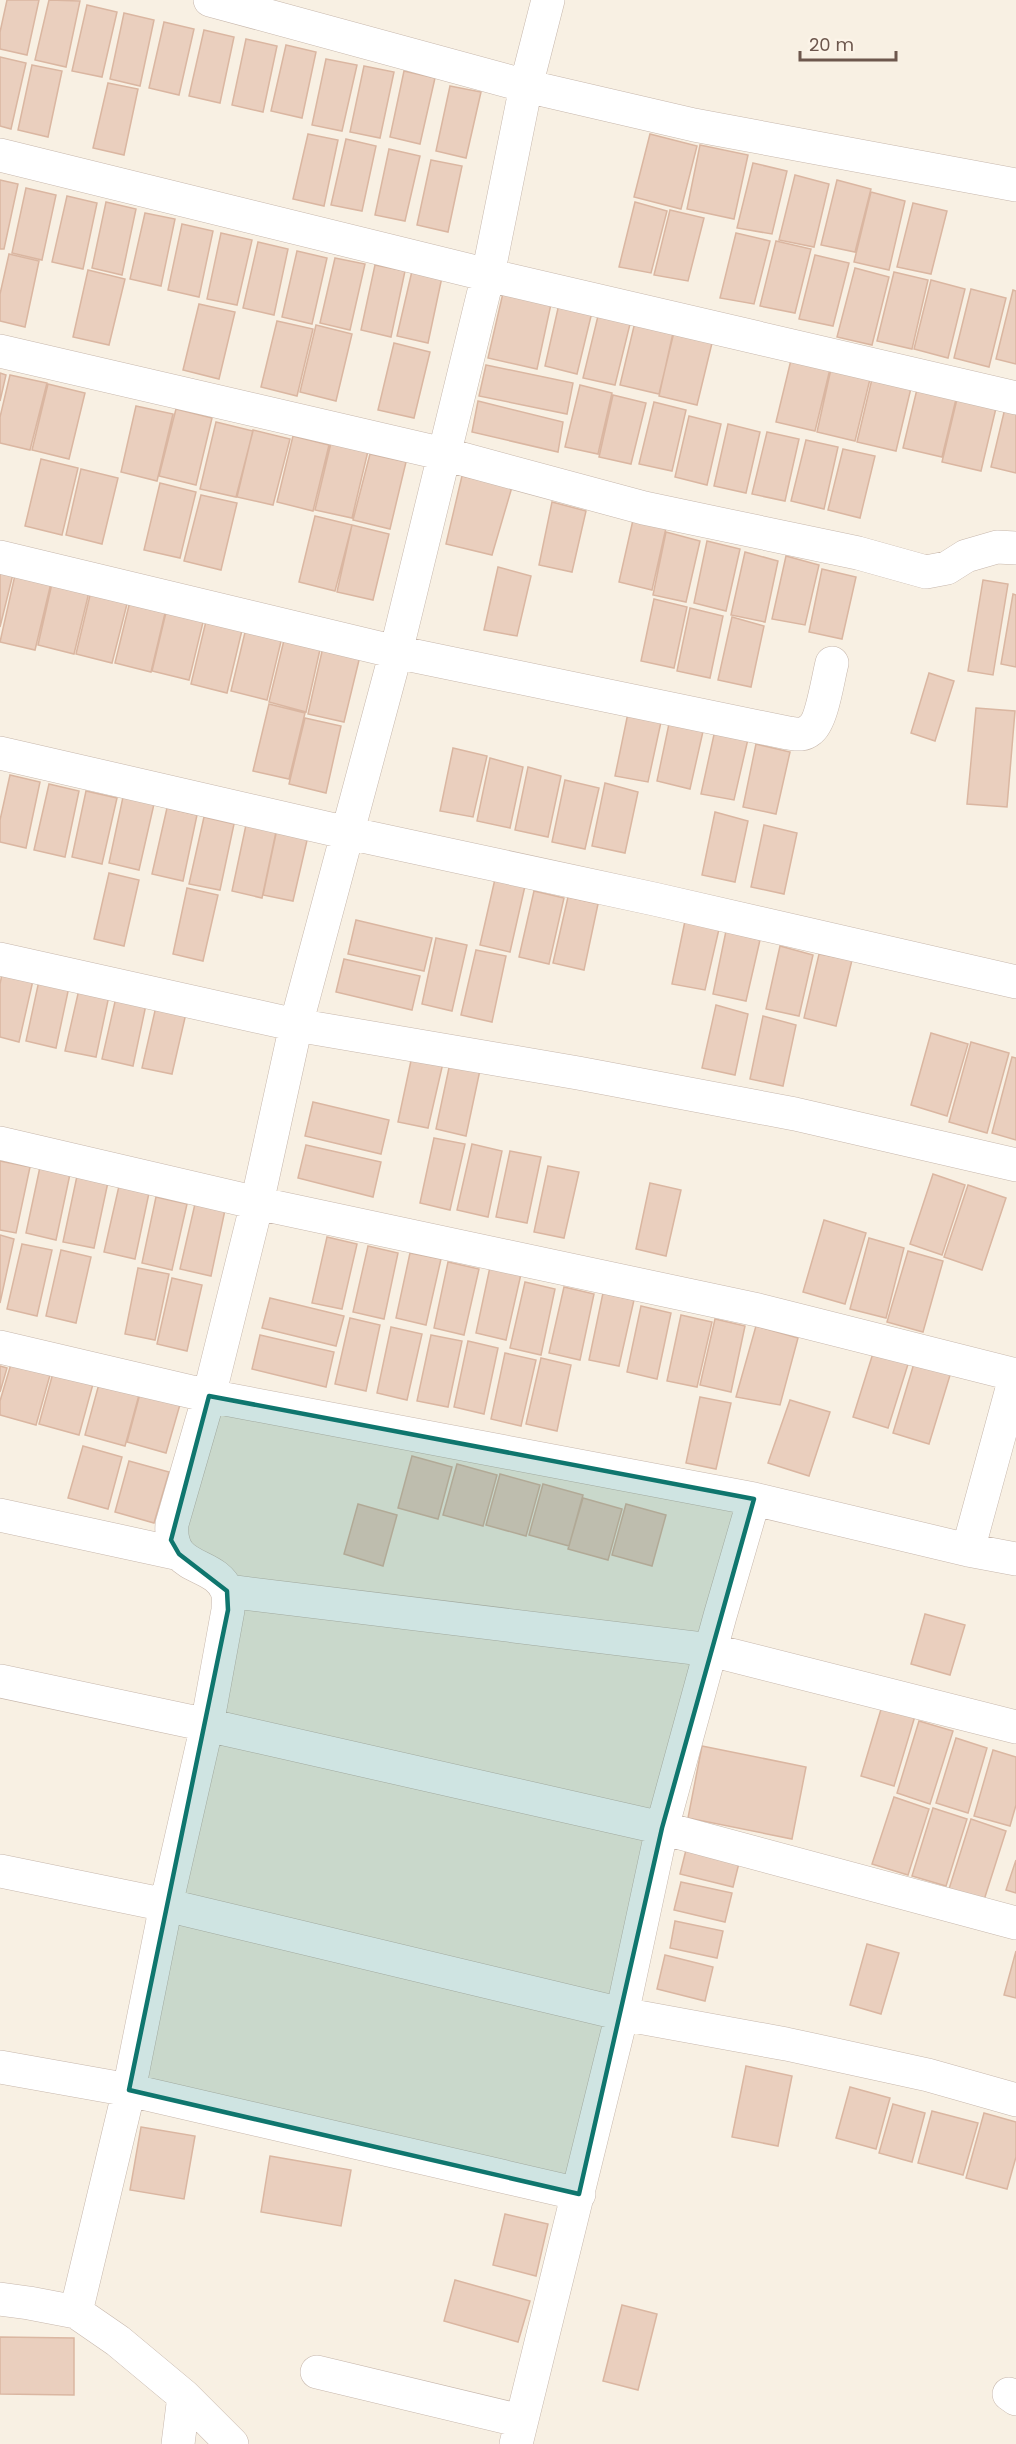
<svg xmlns="http://www.w3.org/2000/svg" width="1016" height="2444" viewBox="0 0 1016 2444" font-family="Poppins,sans-serif">
<style>
.building{fill:#eacfbe;stroke:#dab6a1;stroke-width:1.5}
.lines{fill:none;stroke-linecap:round;stroke-linejoin:round}
.minor-casing{stroke:#c7b7ac;stroke-width:34}
.minor{stroke:#fff;stroke-width:33}
.marked{fill:#0f766e;fill-opacity:0.2;stroke:#0f766e;stroke-width:4.5;stroke-linejoin:round}
</style>
<rect width="100%" height="100%" fill="#f8f0e3"/>
<path class="building" d="M7,0H39L27,55L0,49V32Z
M49,0L80,1L66,67L35,60Z
M87,5L117,12L102,77L72,71Z
M124,13L154,20L140,86L110,79Z
M164,22L194,29L179,95L149,88Z
M204,30L234,37L220,103L189,96Z
M246,39L277,46L263,112L232,105Z
M286,45L316,52L302,118L271,111Z
M0,57L26,63L11,129L0,126Z
M326,59L357,65L342,131L312,125Z
M32,65L62,71L48,137L18,130Z
M364,66L394,72L380,138L350,132Z
M404,71L435,78L420,144L390,137Z
M108,83L138,89L124,155L93,148Z
M450,86L481,92L466,158L436,151Z
M308,134L338,140L324,206L293,199Z
M650,134L697,146L681,209L634,197Z
M346,139L376,146L362,211L331,205Z
M700,145L748,155L734,219L687,209Z
M389,149L420,156L405,221L375,215Z
M431,160L462,166L448,232L417,225Z
M753,163L787,171L772,234L737,228Z
M795,175L829,184L814,247L779,240Z
M0,180L18,184L4,249H0Z
M837,180L871,189L855,252L821,245Z
M26,188L56,195L42,260L12,253Z
M871,192L905,201L889,270L854,262Z
M67,196L97,203L83,269L52,262Z
M106,202L136,209L122,275L92,268Z
M635,202L667,211L651,273L619,267Z
M913,203L947,211L931,274L897,267Z
M670,210L704,218L688,281L654,275Z
M145,213L175,219L161,286L130,279Z
M182,224L213,231L199,297L168,290Z
M221,233L252,240L237,305L207,299Z
M736,233L770,241L754,304L720,298Z
M776,241L811,249L795,313L760,306Z
M258,242L288,249L274,315L243,308Z
M297,251L327,258L312,324L282,317Z
M9,254L39,261L25,327L0,321V294Z
M815,255L849,263L833,326L799,319Z
M335,258L365,264L350,330L320,323Z
M375,265L405,271L391,337L361,330Z
M855,268L889,277L872,345L837,337Z
M88,270L125,279L109,345L73,337Z
M412,271L442,277L428,343L397,336Z
M894,272L928,280L912,349L877,341Z
M931,280L965,289L948,358L914,349Z
M971,289L1006,298L989,367L954,358Z
M1013,290L1016,291V364L996,359Z
M503,293L551,304L537,369L488,358Z
M199,304L235,312L219,379L183,370Z
M559,304L592,312L577,374L545,366Z
M598,316L630,324L615,385L583,378Z
M277,321L313,329L297,396L261,387Z
M635,322L674,332L659,394L620,385Z
M316,325L352,334L336,401L300,392Z
M673,333L712,343L697,405L659,396Z
M394,343L430,352L414,418L378,410Z
M791,360L830,369L815,431L776,422Z
M486,365L573,383L567,414L479,396Z
M831,369L870,379L855,441L817,432Z
M0,373L6,375L0,401Z
M10,375L47,383L30,450L0,443V417Z
M872,379L911,388L896,451L857,442Z
M48,384L85,393L69,459L32,450Z
M580,385L612,393L598,454L565,447Z
M918,385L957,395L942,457L903,448Z
M613,395L646,403L631,464L599,457Z
M957,399L996,408L981,471L942,462Z
M478,401L563,422L558,452L472,432Z
M654,402L686,410L672,471L639,464Z
M1006,404L1016,407V473L991,467Z
M136,406L173,414L157,481L121,472Z
M176,409L212,418L196,485L159,476Z
M689,416L721,424L707,485L675,477Z
M216,422L253,431L236,497L200,489Z
M728,424L760,432L746,493L714,486Z
M253,430L290,439L273,505L237,497Z
M767,432L799,439L785,501L752,494Z
M293,436L329,445L313,511L277,502Z
M806,440L838,447L824,509L791,501Z
M331,443L368,451L352,518L315,510Z
M843,449L875,456L860,518L828,510Z
M370,454L406,462L390,529L353,520Z
M41,459L78,468L62,535L25,526Z
M81,469L118,478L102,544L66,535Z
M462,476L512,487L492,555L446,544Z
M160,483L196,492L180,558L144,550Z
M201,495L237,503L221,570L184,561Z
M552,502L586,511L572,572L539,565Z
M315,516L352,525L335,591L299,582Z
M633,520L666,528L652,590L619,582Z
M352,525L389,534L373,600L337,592Z
M666,532L700,541L686,602L653,595Z
M707,541L740,549L726,611L694,603Z
M745,552L778,561L765,622L731,615Z
M786,556L819,565L805,625L772,619Z
M498,567L531,576L517,636L484,630Z
M822,569L856,577L842,639L809,632Z
M0,570L13,574L0,627Z
M15,575L51,583L35,650L0,642Z
M53,579L90,588L74,654L38,645Z
M983,580L1008,584L993,675L968,671Z
M92,587L129,596L112,663L76,654Z
M1013,594L1016,595V667L1001,664Z
M131,597L167,605L151,672L115,663Z
M654,599L687,607L674,668L641,661Z
M168,604L205,614L189,680L152,671Z
M690,608L723,616L710,678L677,671Z
M207,617L243,626L227,693L191,684Z
M732,617L764,626L751,687L718,680Z
M247,624L283,633L267,700L231,691Z
M285,636L321,645L306,712L269,702Z
M323,647L360,656L344,722L308,714Z
M929,673L954,681L935,741L911,733Z
M269,704L305,713L289,779L253,771Z
M976,708L1015,711L1007,807L967,804Z
M628,713L661,722L648,782L615,776Z
M305,718L341,726L326,793L289,784Z
M670,719L704,727L690,789L657,781Z
M715,730L748,739L734,800L701,794Z
M756,744L790,752L776,814L743,807Z
M453,748L487,756L473,817L440,811Z
M490,758L523,767L510,828L477,821Z
M528,767L561,776L548,837L515,830Z
M10,775L40,782L26,848L0,842V820Z
M565,780L599,788L585,849L552,842Z
M605,783L638,792L625,853L592,846Z
M49,784L79,791L65,857L34,850Z
M86,791L117,798L102,864L72,857Z
M123,797L154,804L139,870L109,863Z
M167,808L197,815L183,881L152,874Z
M715,812L748,821L735,882L702,875Z
M204,817L234,824L220,890L189,884Z
M246,825L276,832L262,898L232,891Z
M764,825L797,833L784,894L751,887Z
M277,829L308,836L293,901L263,895Z
M109,873L139,880L124,946L94,939Z
M495,879L525,886L510,952L480,945Z
M187,888L218,895L203,961L173,954Z
M534,891L564,898L549,964L519,957Z
M568,897L598,904L584,970L553,963Z
M356,920L432,938L424,971L348,954Z
M685,921L719,929L705,990L672,984Z
M726,931L760,940L746,1001L713,994Z
M436,938L467,945L452,1011L422,1004Z
M780,946L813,955L799,1016L766,1009Z
M476,950L506,956L492,1022L461,1015Z
M819,954L852,960L836,1026L804,1018Z
M344,959L420,976L412,1010L336,992Z
M3,969L34,976L19,1042L0,1037V984Z
M40,976L70,982L56,1048L26,1041Z
M80,985L110,991L96,1057L65,1051Z
M117,993L147,1000L133,1066L102,1059Z
M157,1002L187,1009L172,1074L142,1068Z
M716,1005L748,1014L735,1075L702,1068Z
M763,1016L796,1025L783,1086L750,1079Z
M931,1033L968,1044L947,1116L911,1105Z
M971,1042L1009,1053L987,1133L949,1122Z
M412,1056L443,1063L428,1128L398,1122Z
M1012,1057L1016,1058V1140L992,1133Z
M450,1063L480,1070L466,1136L436,1129Z
M313,1102L389,1120L381,1154L305,1136Z
M434,1138L465,1144L450,1210L420,1203Z
M472,1144L502,1151L488,1217L457,1210Z
M306,1145L381,1162L373,1197L298,1178Z
M510,1151L541,1157L527,1223L496,1217Z
M0,1161L30,1167L16,1233L0,1230Z
M548,1166L579,1172L564,1238L534,1232Z
M40,1167L70,1174L56,1240L26,1233Z
M933,1174L965,1185L942,1255L910,1244Z
M77,1176L108,1182L94,1248L63,1242Z
M650,1183L681,1190L666,1256L636,1249Z
M968,1185L1006,1198L982,1270L944,1257Z
M119,1186L149,1193L135,1259L104,1252Z
M156,1197L187,1204L172,1270L142,1263Z
M195,1204L225,1210L211,1276L180,1269Z
M824,1220L866,1233L845,1304L803,1292Z
M0,1235L14,1239L0,1303Z
M327,1237L357,1244L342,1309L312,1303Z
M869,1238L904,1248L886,1318L850,1309Z
M22,1244L52,1250L37,1316L7,1309Z
M368,1246L398,1253L384,1319L353,1312Z
M61,1250L91,1257L76,1323L46,1316Z
M908,1251L943,1261L923,1332L887,1322Z
M410,1253L441,1259L426,1325L396,1318Z
M448,1262L479,1269L464,1335L434,1328Z
M490,1267L521,1274L506,1340L476,1333Z
M138,1268L169,1274L155,1340L125,1334Z
M172,1278L202,1285L187,1351L157,1344Z
M525,1282L555,1289L541,1355L510,1348Z
M564,1287L594,1294L580,1360L549,1353Z
M603,1293L634,1300L619,1366L589,1360Z
M270,1298L344,1316L336,1346L262,1328Z
M641,1306L671,1313L657,1379L627,1372Z
M681,1315L712,1322L697,1387L667,1381Z
M350,1318L380,1325L366,1391L335,1384Z
M715,1319L745,1326L731,1392L700,1385Z
M756,1326L798,1338L780,1405L736,1397Z
M391,1327L422,1334L407,1400L377,1393Z
M260,1335L334,1352L326,1387L252,1369Z
M431,1335L462,1341L448,1407L417,1401Z
M468,1341L498,1348L484,1414L454,1407Z
M874,1350L909,1361L888,1428L853,1417Z
M505,1353L536,1360L521,1426L491,1419Z
M541,1358L571,1365L557,1431L526,1424Z
M915,1360L951,1372L929,1444L893,1433Z
M11,1364L50,1375L36,1425L0,1415V1401Z
M0,1366L7,1368L0,1392Z
M53,1373L93,1384L79,1435L39,1424Z
M99,1384L139,1395L125,1446L85,1435Z
M141,1390L181,1401L166,1453L127,1442Z
M700,1397L731,1403L716,1469L686,1463Z
M790,1400L830,1412L809,1476L768,1463Z
M83,1446L122,1457L108,1509L68,1498Z
M412,1456L452,1467L438,1519L398,1508Z
M129,1461L169,1472L154,1523L115,1512Z
M457,1464L497,1475L483,1526L443,1515Z
M500,1474L540,1485L526,1536L486,1525Z
M543,1484L583,1495L569,1546L529,1535Z
M583,1498L622,1509L608,1560L568,1549Z
M358,1504L397,1515L383,1566L344,1554Z
M626,1504L666,1515L652,1566L612,1555Z
M925,1614L965,1625L950,1675L911,1664Z
M882,1706L915,1716L894,1786L861,1776Z
M919,1721L953,1731L930,1804L897,1793Z
M956,1738L987,1748L968,1813L936,1803Z
M702,1746L806,1767L792,1839L688,1818Z
M993,1750L1016,1757V1805L1010,1826L974,1816Z
M894,1797L929,1809L908,1875L872,1864Z
M933,1808L967,1819L946,1886L912,1876Z
M971,1819L1006,1831L984,1900L949,1889Z
M687,1846L740,1859L733,1887L680,1874Z
M1016,1860V1893L1006,1890Z
M681,1882L732,1893L725,1922L674,1910Z
M675,1921L723,1931L717,1958L670,1948Z
M867,1944L899,1953L881,2014L850,2005Z
M1016,1951V1998L1004,1995Z
M665,1955L713,1967L705,2001L657,1989Z
M746,2066L792,2076L778,2146L732,2137Z
M850,2087L890,2098L876,2149L836,2138Z
M893,2104L925,2113L912,2162L879,2153Z
M932,2111L978,2123L963,2175L918,2163Z
M984,2113L1016,2122V2157L1007,2189L966,2178Z
M141,2127L195,2136L184,2199L130,2190Z
M270,2156L351,2170L341,2226L261,2212Z
M505,2214L548,2224L536,2276L493,2265Z
M455,2280L530,2301L518,2342L444,2321Z
M622,2305L657,2314L638,2390L603,2381Z
M0,2337L74,2338V2395L0,2394Z"/>
<g class="lines">
<g class="minor-casing">
<path id="minor" d="M210,0L526,86L694,125L1016,185
M0,155L488,275L1016,398
M0,351L444,454L644,508L858,553L926,572L947,568L966,556L997,547L1016,548
M0,557L396,652L788,733C796,734 803,736 810,730C822,722 828,678 832,663
M0,753L348,833L654,899L1016,982
M0,959L296,1025L578,1073L795,1114L1016,1165
M0,1143L257,1203L758,1310L1016,1375
M0,1347L209,1396L754,1499L968,1550L1016,1559
M0,1515L179,1554
M968,1550L1016,1374
M227,1591L711,1650L1016,1727
M0,1681L207,1725L662,1828L1016,1923
M0,1871L166,1905L622,2014L786,2044L928,2075L1016,2100
M0,2067L129,2090L579,2194
M0,2299L29,2303L76,2312L118,2341L184,2396L232,2444
M76,2312L129,2090L166,1905L207,1725L228,1610C228,1605 229,1596 227,1591C215,1560 168,1573 172,1524L209,1396L257,1203L296,1025L396,652L488,275L526,86L548,0
M317,2372L521,2421
M1009,2394L1016,2399
M178,2444L184,2396
M516,2444L622,2014L662,1828L720,1616L754,1499"/>
</g>
<use href="#minor" class="minor"/>
</g>
<path class="marked" d="M209,1396L754,1499L662,1828L579,2194L129,2090L228,1610L227,1591L179,1554L171,1540Z"/>
<path d="M800 51v9h96v-9" fill="none" stroke="#6d574d" stroke-width="3"/>
<text x="809" y="51" font-size="18" fill="#6d574d" stroke="#fcf4e8" stroke-width="4.5" paint-order="stroke">20 m</text>
</svg>
